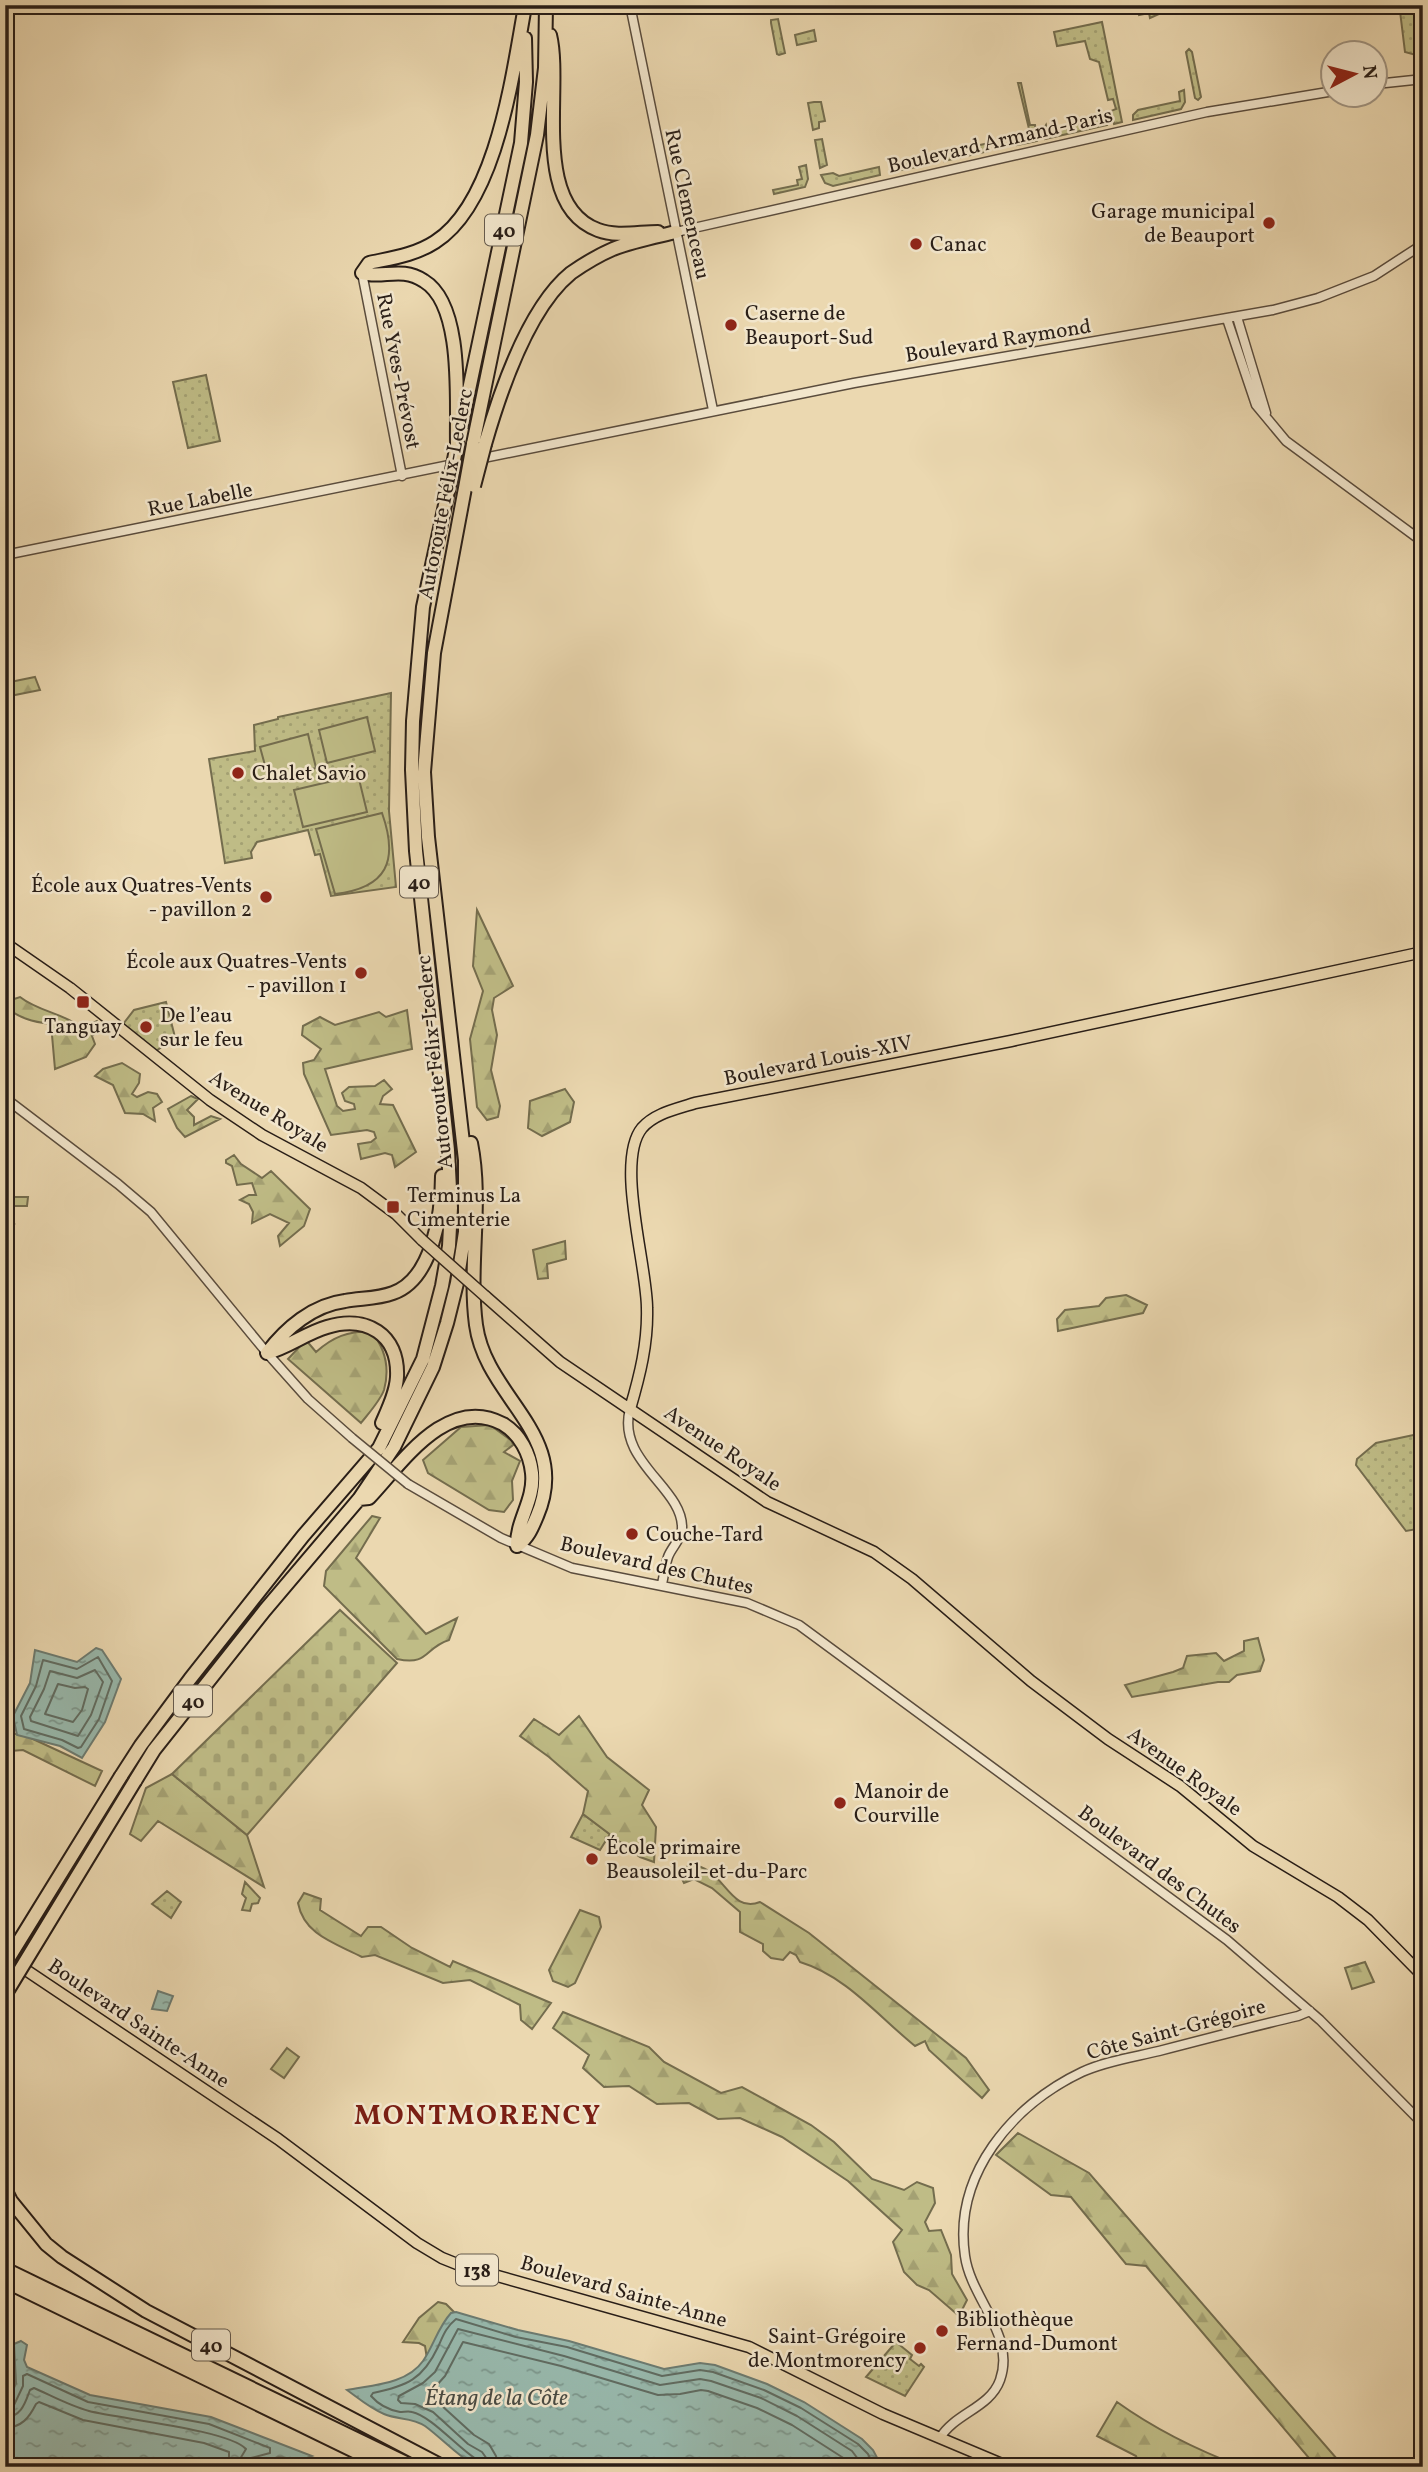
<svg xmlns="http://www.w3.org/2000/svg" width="1428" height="2472" viewBox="0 0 1428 2472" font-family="Vollkorn,serif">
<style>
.green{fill:url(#green-dots);stroke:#746d4e;stroke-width:2}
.forest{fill:url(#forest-firs);stroke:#746d4e;stroke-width:2}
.cemetery{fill:url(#cemetery-stones);stroke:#746d4e;stroke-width:2}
.pitch{fill:#bfbc86;stroke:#746d4e;stroke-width:2}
.water{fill:url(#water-ripples);stroke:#6c7b71;stroke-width:2}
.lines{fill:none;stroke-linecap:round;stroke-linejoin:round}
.shore{stroke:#606c62;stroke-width:2}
.minor-casing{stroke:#5a4c3d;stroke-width:11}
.major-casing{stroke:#291e17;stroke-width:13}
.highway-casing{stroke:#291e17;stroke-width:16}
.minor{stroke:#f2e6cc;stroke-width:8}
.major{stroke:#ebd8b0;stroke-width:10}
.highway{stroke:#ebd8b0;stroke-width:12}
.minor-bridge-casing{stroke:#5a4c3d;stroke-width:11;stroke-linecap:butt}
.major-bridge-casing{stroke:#291e17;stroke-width:13;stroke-linecap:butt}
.highway-bridge-casing{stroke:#291e17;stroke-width:16;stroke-linecap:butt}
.minor-bridge{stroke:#f2e6cc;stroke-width:8}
.major-bridge{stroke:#ebd8b0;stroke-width:10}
.highway-bridge{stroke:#ebd8b0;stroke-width:12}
.poi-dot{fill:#8f2418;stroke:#f2e6cc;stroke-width:2.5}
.labels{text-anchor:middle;stroke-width:5;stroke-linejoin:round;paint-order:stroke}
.shield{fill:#f2e6cc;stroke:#655a4d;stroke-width:2}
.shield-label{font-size:19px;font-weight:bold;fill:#291e17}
.street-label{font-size:21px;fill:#291e17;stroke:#f2e6cc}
.poi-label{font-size:21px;fill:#291e17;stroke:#f2e6cc;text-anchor:start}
.water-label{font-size:23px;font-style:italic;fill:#4a4c44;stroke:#f2e6cc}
.district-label{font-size:28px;font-weight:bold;letter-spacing:2px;fill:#7a1f14;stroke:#f2e6cc}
</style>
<defs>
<pattern id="green-dots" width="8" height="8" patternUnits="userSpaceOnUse" patternTransform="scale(1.75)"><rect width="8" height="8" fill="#bfbc86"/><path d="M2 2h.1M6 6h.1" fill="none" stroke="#a4a173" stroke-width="1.8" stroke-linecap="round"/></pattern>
<pattern id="forest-firs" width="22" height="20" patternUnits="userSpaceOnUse" patternTransform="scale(1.75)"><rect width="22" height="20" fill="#bfbc86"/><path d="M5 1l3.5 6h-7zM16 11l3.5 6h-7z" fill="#a4a173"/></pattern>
<pattern id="cemetery-stones" width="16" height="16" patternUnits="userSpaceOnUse" patternTransform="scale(1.75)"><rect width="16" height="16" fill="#bfbc86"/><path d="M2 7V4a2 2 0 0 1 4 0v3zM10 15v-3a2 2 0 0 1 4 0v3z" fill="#a4a173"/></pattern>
<pattern id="water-ripples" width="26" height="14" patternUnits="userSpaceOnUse" patternTransform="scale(1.75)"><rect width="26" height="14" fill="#98b9ad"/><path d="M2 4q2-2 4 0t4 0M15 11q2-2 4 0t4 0" fill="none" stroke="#7c968c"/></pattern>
</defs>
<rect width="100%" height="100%" fill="#ebd8b0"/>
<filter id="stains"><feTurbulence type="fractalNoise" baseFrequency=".00286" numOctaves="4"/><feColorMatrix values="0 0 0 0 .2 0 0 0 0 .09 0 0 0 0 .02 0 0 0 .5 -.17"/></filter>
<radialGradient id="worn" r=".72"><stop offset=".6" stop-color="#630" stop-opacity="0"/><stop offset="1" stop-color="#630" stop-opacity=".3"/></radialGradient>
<path class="green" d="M1147,5H1167L1168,10L1150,18L1149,13L1139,15L1138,12L1148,10Z
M1405,5H1423V57L1405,52L1400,11Z
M778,19L785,53L779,55L777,54L771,23V20Z
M1102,22L1122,122L1114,124L1111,111L1116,109L1113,99L1108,100L1099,62L1090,59L1085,41L1057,46L1054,32Z
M814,30L816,41L797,45L795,35Z
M1189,49L1192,52L1201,97L1198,100L1195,98L1186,52Z
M1018,83H1021L1030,125H1035L1037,141L1017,145L1015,137L1030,133Z
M1184,90L1185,102L1181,109L1133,120V115L1138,110L1180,101L1179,92Z
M814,102H821L825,121L819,122V128L813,130L808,103Z
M1101,113L1104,114L1107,125L1045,139L1043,130L1046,125L1047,130L1102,118Z
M822,139L827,165L820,168L815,140Z
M989,143V151L944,161L943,153Z
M930,156L931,164L896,171L895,163Z
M806,165L808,179L805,187L774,194L773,190L798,185L797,180L802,179L799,167Z
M879,167L880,175L833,186L825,183L821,175L833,173L839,176Z
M206,375L220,441L188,448L173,382Z
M391,693L389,811L396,887L331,896L320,854L315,855L308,830L257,842L251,852L252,858L225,863L209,759L255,751L254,725L278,719V717Z
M166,1002L175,1037L152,1054L120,1028L134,1010Z
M1423,1433V1528L1406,1531L1356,1465L1357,1459L1376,1443Z
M583,1814L610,1834L600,1850L571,1837Z
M167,1891L181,1902L171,1918L152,1904Z
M896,2342L912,2355L910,2359L919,2366L921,2364L924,2367L905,2396L866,2377Z"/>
<path class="forest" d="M35,677L40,690L5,697V683Z
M477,910L513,986L494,998L492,1010L497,1035L491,1070L500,1106L498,1117L487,1120L477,1107L470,1039L483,991L473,966Z
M5,994L11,1000L20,997C39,1012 64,1013 82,1028L97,1021L102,1028L92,1036L95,1044L86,1057L55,1069L51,1024C33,1022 18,1018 5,1006Z
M407,1010L412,1049L325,1069L337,1106L343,1111L355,1109L354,1104L345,1101L342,1093L349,1087L375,1086L384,1080L392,1089L383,1096L380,1104L393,1105L416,1152L395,1167L392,1155L385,1153L361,1159L358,1144L371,1142L376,1138L374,1132L367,1130L331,1135L304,1074L303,1063L314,1060L321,1049L302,1035L303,1026L320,1017L335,1025L379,1012L386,1017Z
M122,1063L140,1074L139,1083L132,1094L137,1097L148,1092L157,1094L162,1102L153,1108L155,1121L143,1114L125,1113L113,1085L95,1076L103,1069Z
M565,1089L574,1102L570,1122L542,1136L528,1128L530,1101Z
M191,1096L198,1099L187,1110L194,1117V1125L211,1116L220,1119L185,1137L177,1128L168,1109Z
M234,1155L241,1164L262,1178L271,1171L310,1209L304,1226L280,1246L278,1236L289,1223L270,1214L252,1223L253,1212L249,1204L240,1200L249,1195H256L252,1183L237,1185L232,1166L226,1163V1160Z
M12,1184L10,1197H28L27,1206H10L8,1209L14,1223L5,1221V1187Z
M565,1241L566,1259L547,1264L548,1278L538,1279L533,1250Z
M1126,1295L1147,1305L1143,1313L1058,1331L1057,1319L1065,1310L1099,1306L1106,1298Z
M371,1331C385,1348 390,1368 384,1390C380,1401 368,1414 361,1423L288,1359L306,1340L316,1352C334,1336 347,1332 371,1331Z
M490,1425L512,1441L513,1445L504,1452L520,1461L512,1481L513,1500L504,1512L489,1510L428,1473L423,1460L461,1427Z
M372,1516L380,1518L356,1558L426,1634L457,1618L449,1640C424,1648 429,1666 397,1659L324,1586L326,1571Z
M1258,1638L1264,1660L1260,1671L1237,1675L1229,1682H1218L1132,1697L1125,1685L1173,1672L1183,1668L1187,1656L1216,1653L1224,1661L1244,1651V1641Z
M579,1716L607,1757L649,1790L642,1805L656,1827L654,1862L640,1857L583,1814L588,1791L549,1757L520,1736L534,1719L559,1735Z
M20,1733L102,1771L95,1786L23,1750L10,1751L5,1758V1736Z
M172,1774L247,1835L264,1887L158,1821L141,1841L130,1834L146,1788Z
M689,1863C696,1866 704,1867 710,1872C727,1884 736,1912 760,1902L809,1933L966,2058L989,2090L982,2098L929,2050L925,2041L915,2046C878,2016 846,1976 800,1962L796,1955L790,1952L783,1960L771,1958L763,1951V1944L740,1932V1912L712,1888L694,1879L684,1883L682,1879Z
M245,1882L260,1898L258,1903L252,1904L250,1911L242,1910L246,1898L242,1894Z
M304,1893L321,1899L320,1910L361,1936L368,1927H381L412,1948L450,1967L453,1961L551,2003L532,2029L521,2020L520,2005L470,1980L443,1983L375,1955L362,1957C335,1943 304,1935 298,1903Z
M580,1910L599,1917L601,1927L575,1983L568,1987L553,1981L549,1970Z
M1365,1962L1374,1982L1352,1989L1345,1968Z
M563,2012L649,2047L664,2062L721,2093L742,2087L811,2125L834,2142L872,2179L904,2190L917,2182L933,2188L935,2203L925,2222L929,2231L941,2230L951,2255L952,2274L967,2300L959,2316L929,2290L917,2285L904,2272L893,2242L902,2230L848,2181L782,2137L740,2118L718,2119L689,2103L657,2104L629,2086L604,2087L583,2068L589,2055L553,2028Z
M1018,2133L1089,2173L1344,2467H1301L1309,2458L1146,2266L1126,2264L1071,2197L1051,2195L996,2155Z
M438,2302L446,2304L454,2312L427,2359L425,2346L419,2343L403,2342L419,2318Z
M1117,2402C1156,2430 1197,2450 1242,2467H1140L1136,2456L1097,2436Z"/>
<path class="cemetery" d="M340,1610L397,1663L247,1835L172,1774Z"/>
<path class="pitch" d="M367,717L375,751L327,763L319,730Z
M308,734L316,768L269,780L260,747Z
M358,775L367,812L303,827L294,790Z
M382,813C399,861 387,888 335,894L316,829Z
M287,2048L299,2057L284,2078L271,2069Z"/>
<path class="water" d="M96,1648L102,1650L121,1679L105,1722L82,1758L60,1746L17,1735L13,1716L30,1683L35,1650L77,1662Z
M158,1991L173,1996L167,2011L152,2009Z
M456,2312L518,2330L569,2341L664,2369L700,2363L715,2365L767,2384L804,2402L862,2439L873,2450L882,2467H477C456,2455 444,2440 425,2426C412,2417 398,2420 384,2414C371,2409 358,2398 347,2390C372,2385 407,2384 423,2361C434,2345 438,2327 451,2313Z
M21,2341L27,2345L24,2360L27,2367L90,2395L211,2417L312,2456L302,2460L279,2457L237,2467H5V2409L16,2383L14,2344Z"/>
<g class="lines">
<path class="shore" d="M98,1657L112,1681L99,1719L81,1747L78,1748L62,1740L24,1729L21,1716L36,1686L43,1660L77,1669Z
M95,1670L103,1682L91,1715L78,1736L31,1721L30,1717L44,1689L50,1671L77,1678Z
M58,1684L75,1688L85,1687L88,1689L82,1710L73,1722L45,1714Z
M5,2409L14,2405L23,2386V2376L27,2374L88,2402L209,2424L270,2448V2453L251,2458L248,2467
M5,2418C22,2416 25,2403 30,2390L34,2388C52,2396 70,2406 89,2411C121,2419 229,2430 246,2449L240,2459L239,2467
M5,2428C22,2427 29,2418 36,2404L39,2402L83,2420L204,2443L229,2452V2467
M479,2467L476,2459C457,2447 431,2416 412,2412C409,2411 404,2412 400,2412C389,2410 378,2404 371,2396L373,2393C407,2386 423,2379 438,2347C443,2336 446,2327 456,2319L516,2337L567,2347L662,2376L700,2370L713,2372L764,2390L801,2408L858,2444L868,2454L874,2467
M487,2467V2459L482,2452L468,2444L433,2412L415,2404L401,2403L398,2400L399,2396L423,2383L435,2372L458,2329L564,2356L660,2385L700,2379L711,2381L761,2398L797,2416L852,2451L864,2467
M498,2467L496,2456L489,2444L474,2435L441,2405L427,2396L445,2376L463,2342L561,2366L658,2395L680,2394L701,2390L708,2391L757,2408L792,2425L845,2459L852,2467"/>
<g class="minor-casing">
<path id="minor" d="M630,5L713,410
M1376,84L1423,79
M676,232L1207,112L1334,91
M362,273L402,476
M1237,317L1266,413
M1227,319L1256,405L1286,441L1423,542
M5,555L854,383L1273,310L1318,298L1374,276L1417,248L1423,241
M5,1098L118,1184L151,1212L267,1353L308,1399L352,1438
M630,1409C616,1462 684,1488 682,1529C682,1538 671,1548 668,1557C665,1566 664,1575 662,1584
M408,1484L501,1538L572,1568L747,1603L799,1625L1227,1940L1320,2020L1423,2124
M940,2438C955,2413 990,2408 1000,2380C1016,2335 971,2299 965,2256C953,2175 1012,2105 1082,2072C1106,2061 1134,2057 1159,2051C1205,2039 1251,2027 1298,2016L1310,2011"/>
</g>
<g class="major-casing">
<path id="major" d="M5,943L70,988L210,1100L262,1135L361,1188L396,1214L422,1240
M485,1296L560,1362L767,1502L874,1552L912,1579L1031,1681L1108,1739L1180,1786L1253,1846L1338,1897L1368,1920L1423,1976
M630,1409C640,1375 648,1343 647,1308C647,1265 615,1161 642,1128C655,1113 677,1109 695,1103L1011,1041L1423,952
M5,1956L278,2139L417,2243L442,2258L462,2266L749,2347L883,2414L1009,2467"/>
</g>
<g class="highway-casing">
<path id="highway" d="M550,35C563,88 530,205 598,230C616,237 639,232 658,232
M462,423L521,143L526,82L525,38
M457,444C456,403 464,305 424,281C401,266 383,279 362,273L369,263C392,258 415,255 435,242C496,203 512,78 524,12
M473,444L537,135L545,68L546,5
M485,444C500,392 528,308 571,273C584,264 599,255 613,249C633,241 655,237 676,232
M471,1143C483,1203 468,1265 476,1325C486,1399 572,1434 537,1516C532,1528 528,1538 517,1546
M267,1353C286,1328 313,1305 345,1301C361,1298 377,1299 393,1293C433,1279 442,1212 442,1176
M267,1353C289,1347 306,1333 327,1327C366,1315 399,1334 397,1377C396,1393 388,1409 382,1423
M359,1499L369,1498C402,1463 447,1394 503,1424C520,1434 530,1454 532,1473C535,1500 516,1521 517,1546
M121,1776L141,1745L190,1679L303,1536L379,1448L423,1359L442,1286L449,1246L451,1208L448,1150L416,851L412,770L413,721L423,607L448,491
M135,1781L154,1750L265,1610L359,1499L394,1447L433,1367L447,1323L457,1283L465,1232V1160L428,837L424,772L434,653L465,488
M5,2189L11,2201L46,2244L62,2257L146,2311L444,2467
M5,2269L414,2467
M5,2281L387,2467"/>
</g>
<use href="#minor" class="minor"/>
<use href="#major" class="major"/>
<use href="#highway" class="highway"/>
<g class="minor-bridge-casing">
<path id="minor-bridge" d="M352,1438L408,1484"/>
</g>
<g class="major-bridge-casing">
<path id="major-bridge" d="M422,1240L485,1296"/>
</g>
<g class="highway-bridge-casing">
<path id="highway-bridge" d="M474,486L485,444
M465,488L473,444
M448,491L457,444
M5,1964L121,1776
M8,1990L135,1781"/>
</g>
<use href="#minor-bridge" class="minor-bridge"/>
<use href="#major-bridge" class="major-bridge"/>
<use href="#highway-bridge" class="highway-bridge"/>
</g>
<g class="poi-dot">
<circle cx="1269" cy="223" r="7"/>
<circle cx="916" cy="244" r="7"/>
<circle cx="731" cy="325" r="7"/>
<circle cx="238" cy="773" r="7"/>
<circle cx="266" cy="897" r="7"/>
<circle cx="361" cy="973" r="7"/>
<rect x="76" y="995" width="14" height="14" rx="3.5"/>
<circle cx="146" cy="1027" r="7"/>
<rect x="386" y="1200" width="14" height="14" rx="3.5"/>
<circle cx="632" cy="1534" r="7"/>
<circle cx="840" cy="1803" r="7"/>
<circle cx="592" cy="1859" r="7"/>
<circle cx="942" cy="2331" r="7"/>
<circle cx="920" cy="2348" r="7"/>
</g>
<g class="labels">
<g class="shield">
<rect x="485" y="214.5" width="38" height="31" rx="5"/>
<rect x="400" y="866.5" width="38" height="31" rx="5"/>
<rect x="174" y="1685.5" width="38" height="31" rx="5"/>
<rect x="456" y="2254.5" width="42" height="31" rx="5"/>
<rect x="192" y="2329.5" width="38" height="31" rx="5"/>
</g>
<g class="shield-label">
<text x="504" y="237">40</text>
<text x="419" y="889">40</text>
<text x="193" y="1708">40</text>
<text x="477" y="2277">138</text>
<text x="211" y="2352">40</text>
</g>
<g class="street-label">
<text transform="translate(1000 140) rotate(-13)" y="7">Boulevard Armand-Paris</text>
<text transform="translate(688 204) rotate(78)" y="7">Rue Clemenceau</text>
<text transform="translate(998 340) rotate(-9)" y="7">Boulevard Raymond</text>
<text transform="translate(399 371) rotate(79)" y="7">Rue Yves-Prévost</text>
<text transform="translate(445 494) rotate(-79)" y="7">Autoroute Félix-Leclerc</text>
<text transform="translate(200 499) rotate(-11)" y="7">Rue Labelle</text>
<text transform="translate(818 1060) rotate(-11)" y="7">Boulevard Louis-XIV</text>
<text transform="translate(434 1062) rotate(-96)" y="7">Autoroute Félix-Leclerc</text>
<text transform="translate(269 1111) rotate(32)" y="7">Avenue Royale</text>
<text transform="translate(723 1448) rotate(34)" y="7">Avenue Royale</text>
<text transform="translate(657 1565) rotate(13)" y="7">Boulevard des Chutes</text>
<text transform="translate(1185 1771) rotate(36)" y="7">Avenue Royale</text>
<text transform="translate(1160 1869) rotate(37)" y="7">Boulevard des Chutes</text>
<text transform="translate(139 2023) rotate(34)" y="7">Boulevard Sainte-Anne</text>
<text transform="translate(1176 2029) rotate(-15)" y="7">Côte Saint-Grégoire</text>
<text transform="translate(624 2291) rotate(16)" y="7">Boulevard Sainte-Anne</text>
</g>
<g class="poi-label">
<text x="1255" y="218" text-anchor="end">Garage municipal<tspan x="1255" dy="24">de Beauport</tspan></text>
<text x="930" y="251">Canac</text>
<text x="745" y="320">Caserne de<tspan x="745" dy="24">Beauport-Sud</tspan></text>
<text x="252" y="780">Chalet Savio</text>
<text x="252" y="892" text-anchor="end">École aux Quatres-Vents<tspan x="252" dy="24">- pavillon 2</tspan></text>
<text x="347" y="968" text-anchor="end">École aux Quatres-Vents<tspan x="347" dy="24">- pavillon 1</tspan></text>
<text x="160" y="1022">De l’eau<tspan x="160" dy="24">sur le feu</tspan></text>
<text x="83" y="1033" text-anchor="middle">Tanguay</text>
<text x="407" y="1202">Terminus La<tspan x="407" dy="24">Cimenterie</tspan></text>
<text x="646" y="1541">Couche-Tard</text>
<text x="854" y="1798">Manoir de<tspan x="854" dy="24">Courville</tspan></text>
<text x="606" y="1854">École primaire<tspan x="606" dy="24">Beausoleil-et-du-Parc</tspan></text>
<text x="956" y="2326">Bibliothèque<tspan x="956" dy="24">Fernand-Dumont</tspan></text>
<text x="906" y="2343" text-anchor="end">Saint-Grégoire<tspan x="906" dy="24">de Montmorency</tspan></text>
</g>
<g class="water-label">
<text x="496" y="2405">Étang de la Côte</text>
</g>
<g class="district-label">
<text x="478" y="2124">MONTMORENCY</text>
</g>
</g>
<rect width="1428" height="2472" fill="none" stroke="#ebd8b0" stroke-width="28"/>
<rect x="7" y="7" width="1414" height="2458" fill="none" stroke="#291e17" stroke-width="3.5"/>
<rect x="14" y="14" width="1400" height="2444" fill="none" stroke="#291e17" stroke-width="2"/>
<g transform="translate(1354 74) rotate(83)"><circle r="33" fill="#f2e6cc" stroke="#a29684" stroke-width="2"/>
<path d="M0-5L12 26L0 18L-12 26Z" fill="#8f2418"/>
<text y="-10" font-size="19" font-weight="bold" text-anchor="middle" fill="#291e17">N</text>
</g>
<rect width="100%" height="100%" filter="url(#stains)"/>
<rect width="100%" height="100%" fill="url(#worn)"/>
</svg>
